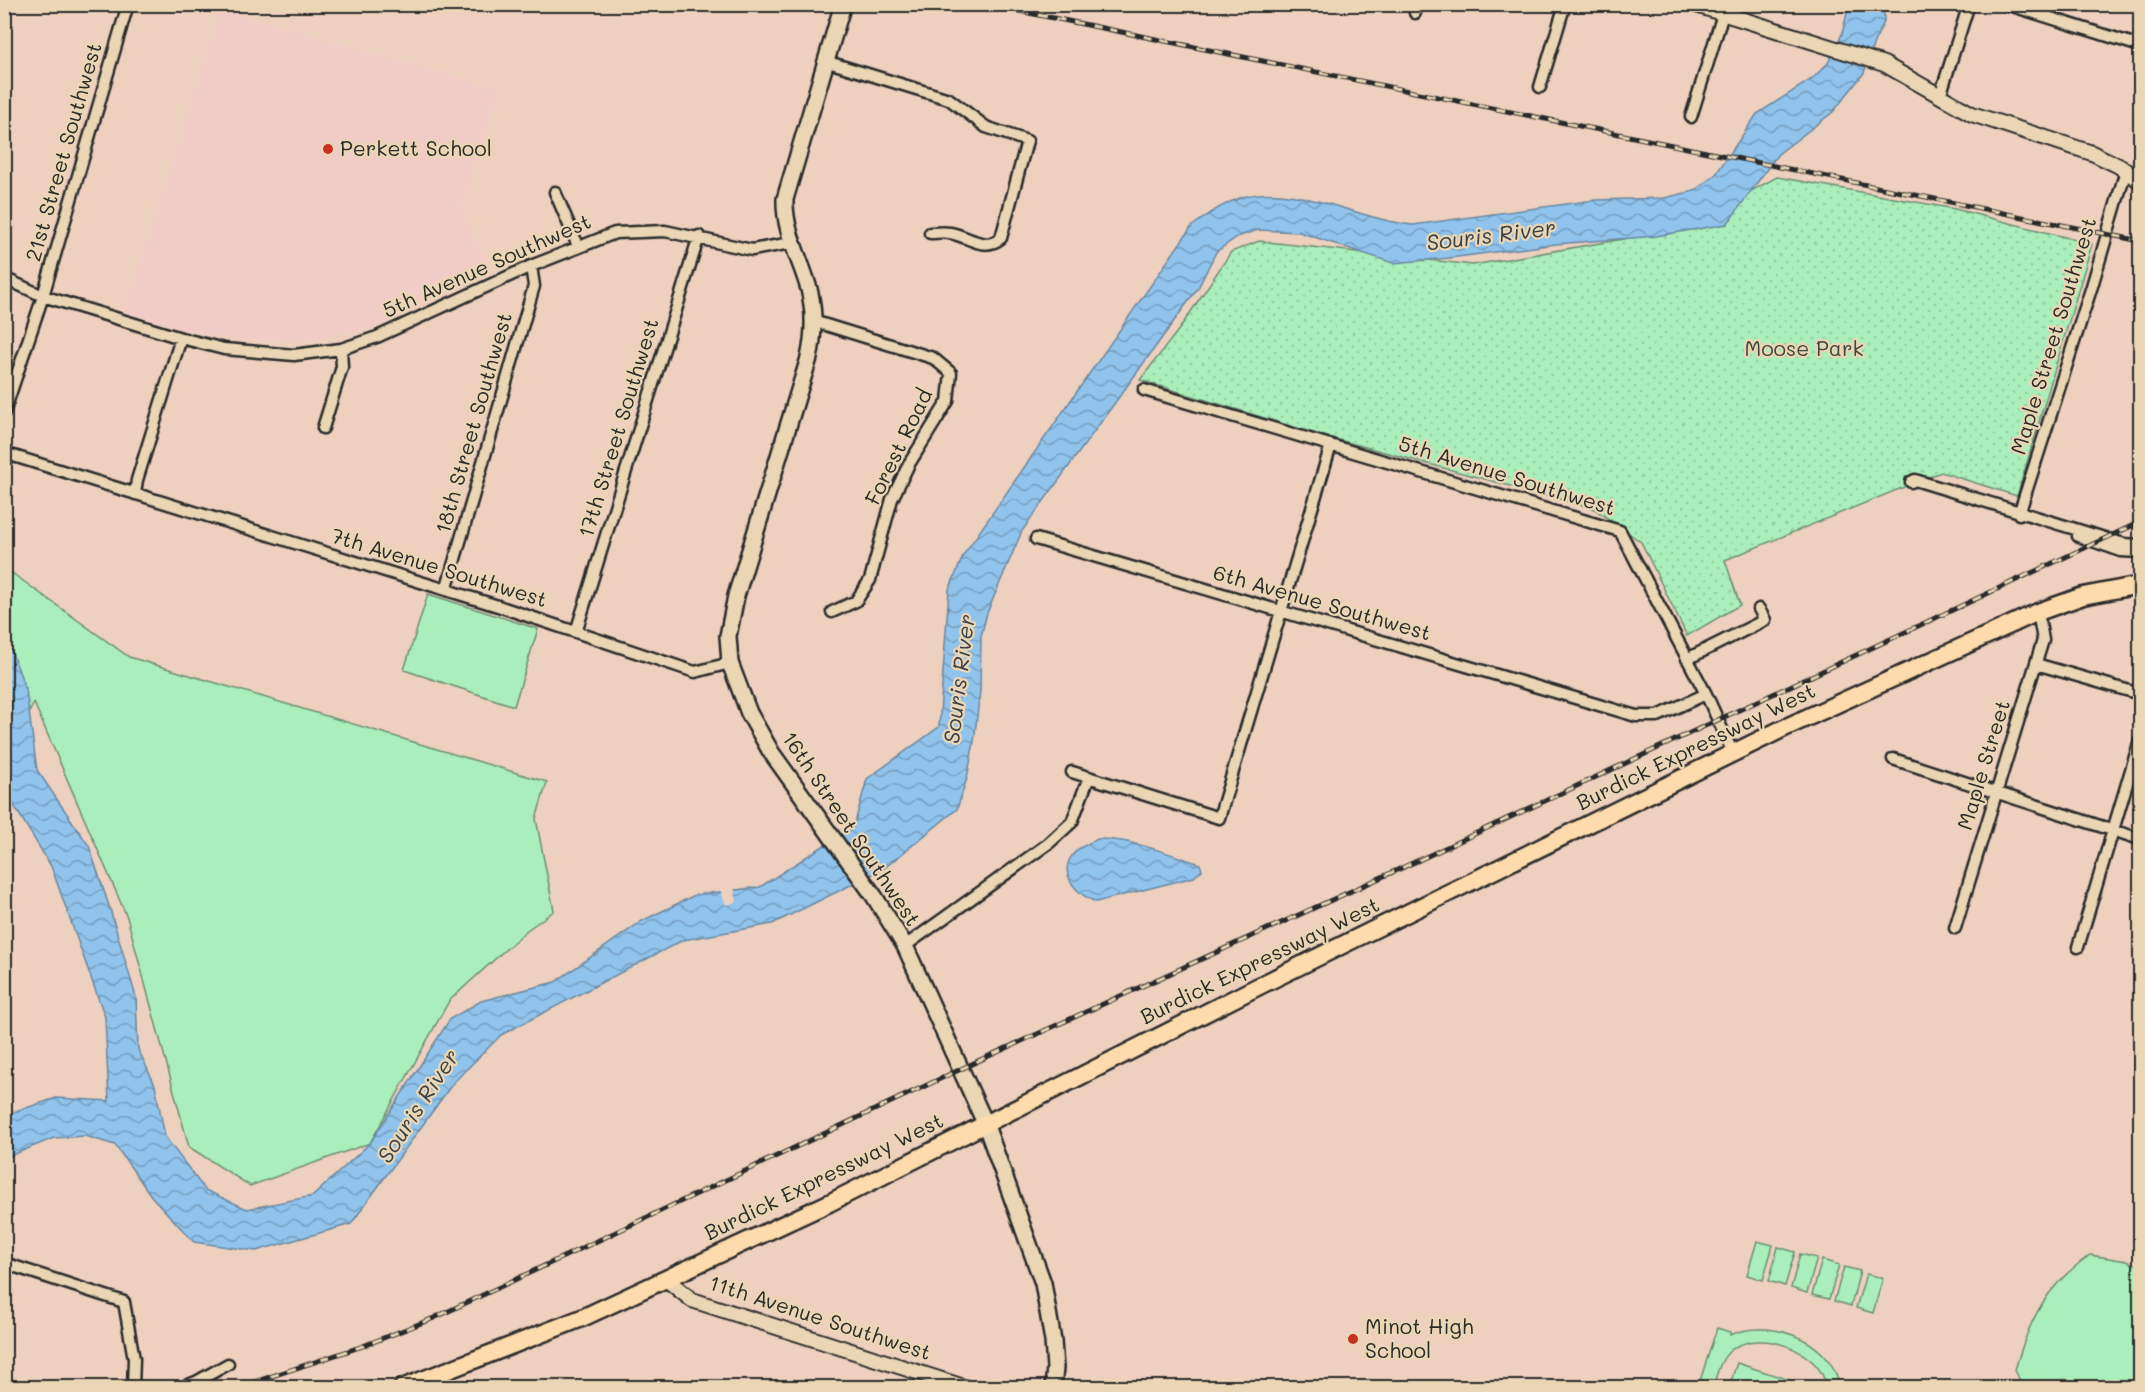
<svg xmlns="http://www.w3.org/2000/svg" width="2145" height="1392" viewBox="0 0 2145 1392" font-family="Mali,sans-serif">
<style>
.built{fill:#f1ccc7}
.grass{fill:#aaefbb;stroke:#6a8d73;stroke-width:1.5}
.park{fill:url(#park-dots);stroke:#6a8d73;stroke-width:1.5}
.water{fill:url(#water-waves);stroke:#68879f;stroke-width:1.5}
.pier{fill:#eed0bf}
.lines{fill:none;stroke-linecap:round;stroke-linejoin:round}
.minor-casing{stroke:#2b2b2b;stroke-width:15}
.tertiary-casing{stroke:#2b2b2b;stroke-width:18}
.secondary-casing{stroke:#2b2b2b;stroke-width:20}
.primary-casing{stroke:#2b2b2b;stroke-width:21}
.minor{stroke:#ead6b4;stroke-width:10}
.tertiary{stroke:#ead6b4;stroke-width:14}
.secondary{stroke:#ead6b4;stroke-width:15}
.primary{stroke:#fedbac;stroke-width:16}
.rail-casing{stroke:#2b2b2b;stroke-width:5}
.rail{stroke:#ead6b4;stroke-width:3;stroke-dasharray:9;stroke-linecap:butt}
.poi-dot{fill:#c8321e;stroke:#ead6b4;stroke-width:2}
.labels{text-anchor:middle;stroke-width:4.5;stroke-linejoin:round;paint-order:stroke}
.poi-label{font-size:21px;fill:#2b2b2b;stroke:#ead6b4;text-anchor:start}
.street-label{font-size:21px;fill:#2b2b2b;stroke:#ead6b4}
.park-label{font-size:21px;fill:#3e4841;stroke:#ead6b4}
.water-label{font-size:22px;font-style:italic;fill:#3a4248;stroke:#ead6b4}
</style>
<defs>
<pattern id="park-dots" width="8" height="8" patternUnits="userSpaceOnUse" patternTransform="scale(1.5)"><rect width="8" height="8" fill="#aaefbb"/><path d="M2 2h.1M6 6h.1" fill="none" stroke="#92cda1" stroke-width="1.8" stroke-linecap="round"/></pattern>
<pattern id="water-waves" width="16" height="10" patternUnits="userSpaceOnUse" patternTransform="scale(1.5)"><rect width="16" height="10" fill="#90c4ed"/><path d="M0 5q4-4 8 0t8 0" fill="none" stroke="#769fc0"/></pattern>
</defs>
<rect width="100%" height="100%" fill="#eed0bf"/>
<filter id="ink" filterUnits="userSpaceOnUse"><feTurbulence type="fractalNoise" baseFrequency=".0167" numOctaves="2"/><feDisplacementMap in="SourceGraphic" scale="12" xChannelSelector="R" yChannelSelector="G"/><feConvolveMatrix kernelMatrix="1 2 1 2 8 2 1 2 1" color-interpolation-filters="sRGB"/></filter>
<g filter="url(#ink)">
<path class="built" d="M220,9L501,89L461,209L492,274L380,326L298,342L234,339L196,333L124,312Z"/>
<path class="grass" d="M5,568L129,657L547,782L536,819L554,911L527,930L449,1001L370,1143L250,1186L189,1147L127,917L34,703L5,759Z
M428,594L538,629L514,706L404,670Z
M1757,1241L1773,1245L1763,1280L1747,1275Z
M1778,1247L1795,1252L1785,1286L1769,1281Z
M1800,1254L1817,1258L1807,1293L1791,1288Z
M2090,1255L2127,1261L2140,1266V1387H2023L2015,1370C2030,1318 2045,1287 2090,1255Z
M1822,1260L1839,1265L1829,1299L1812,1295Z
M1844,1267L1860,1271L1851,1306L1834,1301Z
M1866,1274L1883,1278L1873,1313L1856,1308Z
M1717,1328L1730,1332V1335C1768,1318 1828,1338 1838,1381L1844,1383L1843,1387H1826C1822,1351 1760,1327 1731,1350C1720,1359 1717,1374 1713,1387H1698Z
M1737,1363L1808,1386V1387H1729Z"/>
<path class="park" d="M1777,177L1955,209L2092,244L2017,496L1941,472L1725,560L1740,605L1687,636L1641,542L1593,508L1317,434L1140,380L1180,328L1231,252L1259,241L1473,265L1681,229Z"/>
<path class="water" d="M1849,5H1884V22L1874,42L1864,73L1833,112L1778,154L1727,224L1656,236L1556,244L1450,258L1393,263L1299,232L1258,230L1237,237L1216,252L1198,288L1022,531L987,613L981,636L980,691L974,742L967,778L957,809L883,869L772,924L683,940L501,1035L453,1083L351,1224L256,1251L194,1242L152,1197L115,1145L85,1136L54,1138L5,1158V1115L56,1098L109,1101L105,1017L51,866L5,791L4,621L10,632L11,650L26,690L37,770L89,846L110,909L136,997L138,1049L155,1085L165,1137L205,1190L247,1209L313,1196L370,1143L450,1019L481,1001L555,982L642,921L695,895L760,887L854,826L867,779L939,727L949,590L964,554L1192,226C1208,215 1222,204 1240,198C1290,180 1362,221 1413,225L1595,200L1664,198L1694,191L1716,174L1757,114L1812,79L1828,63L1842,34Z
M1097,839C1133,839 1166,853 1200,864L1202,870L1194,877L1096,902C1076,894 1055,872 1076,851C1081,846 1091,843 1097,839Z"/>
<path class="pier" d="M734,887L737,902L726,905L720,889Z"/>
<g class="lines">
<g class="minor-casing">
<path id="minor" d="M1414,4L1415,13
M2006,4L2140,46
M825,61L949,99L986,127L1027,141L1001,238C984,252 969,236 950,233C944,232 937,233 930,233
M1540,87L1565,4
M1940,96L1969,4
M1691,117L1723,14
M555,192L578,246
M4,278L43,296L181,338L224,349L294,355L341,349L377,337L531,266L615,233L665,231L752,250L791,243
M813,321L933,358L951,373L948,401L909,464L892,499L870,580L856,601L832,612
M1144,390L1620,531L1706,694L1733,753
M4,413L43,296L128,4
M323,428L342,367L341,349
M4,453L498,606L695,672L730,663
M1911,482L1915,480L2124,544L2140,545
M135,494L137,480L181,338
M2019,514L2092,286L2126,170
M2078,536L2121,551L2140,552
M1036,539L1636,716H1658L1706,694
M446,590L534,286L531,266
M576,632L699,236
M1687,659L1765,620L1759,609
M2036,664L2140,694
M1893,759L2140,839
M1072,772L1219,818L1331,445
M1955,928L2043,640L2038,612
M905,946L1049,843L1072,822L1089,777
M2078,947L2140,740
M4,1263L124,1302L134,1359L133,1387
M132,1388H154
M180,1388L196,1382L228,1364"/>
</g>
<g class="tertiary-casing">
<path id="tertiary" d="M1693,4L1884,64L1972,114L2092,153L2119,166L2140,181
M666,1279L692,1300L967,1388"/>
</g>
<g class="secondary-casing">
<path id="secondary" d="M843,4L785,199C784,232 800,257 809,289C815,312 814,335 809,358L736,596L728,636L730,663L749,713L771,752L874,896L905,946L985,1123L1043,1283L1053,1341L1055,1368L1053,1388"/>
</g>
<g class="primary-casing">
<path id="primary" d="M402,1388L582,1318L829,1203L1261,985L1782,729L2038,612L2083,596L2140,585"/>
</g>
<use href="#minor" class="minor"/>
<use href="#tertiary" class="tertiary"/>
<use href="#secondary" class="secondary"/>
<use href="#primary" class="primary"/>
<g class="rail-casing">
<path id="rail" d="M985,4L2140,241
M236,1388L363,1346L434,1318L978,1061L1417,861L2140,522"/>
</g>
<use href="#rail" class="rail"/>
</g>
</g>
<g class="poi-dot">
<circle cx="328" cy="149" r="6"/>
<circle cx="1353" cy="1339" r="6"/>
</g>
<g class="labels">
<g class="poi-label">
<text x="340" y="156">Perkett School</text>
<text x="1365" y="1334">Minot High<tspan x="1365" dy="24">School</tspan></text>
</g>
<g class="street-label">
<text transform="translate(64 152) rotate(-74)" y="7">21st Street Southwest</text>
<text transform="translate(487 266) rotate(-24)" y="7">5th Avenue Southwest</text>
<text transform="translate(2054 336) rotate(-73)" y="7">Maple Street Southwest</text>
<text transform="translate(474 423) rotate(-74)" y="7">18th Street Southwest</text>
<text transform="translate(619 428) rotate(-73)" y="7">17th Street Southwest</text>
<text transform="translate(899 447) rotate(-64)" y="7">Forest Road</text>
<text transform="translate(1507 476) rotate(17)" y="7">5th Avenue Southwest</text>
<text transform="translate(439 568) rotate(17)" y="7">7th Avenue Southwest</text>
<text transform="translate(1322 603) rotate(16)" y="7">6th Avenue Southwest</text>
<text transform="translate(1696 747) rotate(-26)" y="7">Burdick Expressway West</text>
<text transform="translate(1984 765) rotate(-73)" y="7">Maple Street</text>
<text transform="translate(851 829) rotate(56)" y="7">16th Street Southwest</text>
<text transform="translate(1260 961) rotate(-26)" y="7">Burdick Expressway West</text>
<text transform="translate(824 1177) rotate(-26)" y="7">Burdick Expressway West</text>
<text transform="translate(820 1318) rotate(18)" y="7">11th Avenue Southwest</text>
</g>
<g class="park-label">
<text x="1804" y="356">Moose Park</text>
</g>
<g class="water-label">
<text transform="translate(1491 235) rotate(-7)" y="8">Souris River</text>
<text transform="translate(959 679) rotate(-83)" y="8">Souris River</text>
<text transform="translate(418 1106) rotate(-57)" y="8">Souris River</text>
</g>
</g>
<rect width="2145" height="1392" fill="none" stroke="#ead6b4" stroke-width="24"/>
<rect x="12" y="12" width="2121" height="1368" fill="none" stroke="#2b2b2b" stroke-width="2" filter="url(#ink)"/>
</svg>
